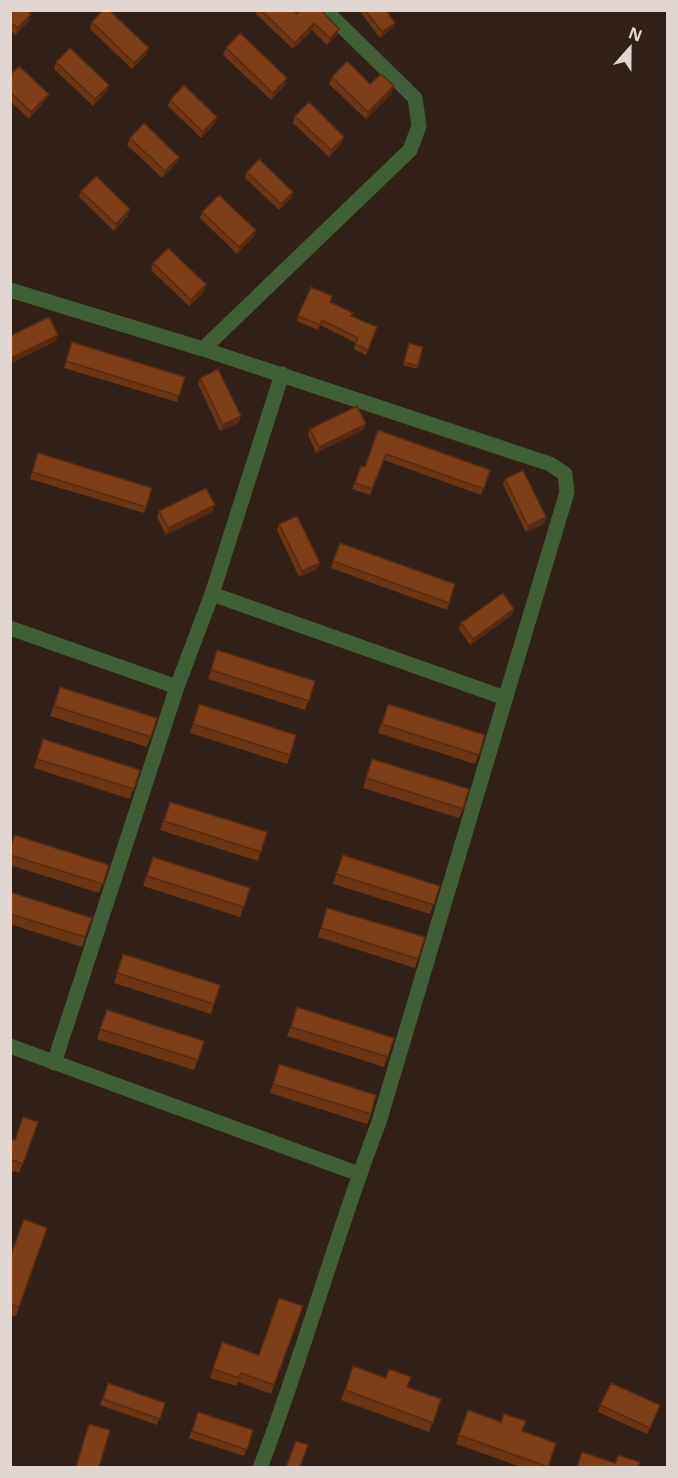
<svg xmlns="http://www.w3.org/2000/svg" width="678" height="1478" viewBox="0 0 678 1478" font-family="'Noto Sans',sans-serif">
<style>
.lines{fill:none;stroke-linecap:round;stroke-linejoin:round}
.street{stroke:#415f36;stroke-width:15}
.wall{fill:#6c3514}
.shaded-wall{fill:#582b10}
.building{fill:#7e3e17;stroke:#582b10;stroke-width:1.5}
</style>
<rect width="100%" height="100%" fill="#302018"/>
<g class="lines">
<path class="street" d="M10,290L203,349L550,464L565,474L567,492L379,1122C335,1236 304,1354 260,1468
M203,349L410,150L419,126L415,98L325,10
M212,594L505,698
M10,628L177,687
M10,1046L359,1174
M54,1063L177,687L212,594L282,374"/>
</g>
<path class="wall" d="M10,10L29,21L15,35L10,30Z
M257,10H293L297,14L337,35L327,45L312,30L293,49L256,14Z
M359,10H386L395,23L393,28L380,38Z
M92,22L146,55L132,69L90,29Z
M226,48L287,78L285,85L271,100L223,55Z
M56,62L107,91L93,106L54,69Z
M10,75L49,94L46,100L29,119L10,101Z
M332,77L370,84L392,93L366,119L329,84Z
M170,100L215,124L201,138L168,106Z
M295,116L342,143L329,157L293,123Z
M130,138L179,157L177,163L162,178L127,145Z
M247,172L293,192L291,198L279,210L245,178Z
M81,191L128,216L114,231L79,197Z
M202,212L254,236L237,254L200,218Z
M153,263L206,284L204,291L189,306L151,270Z
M330,302L351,316L377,327L366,355L354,349L356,343L320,325L318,330L297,321L298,316Z
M72,342L185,377L177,402L64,368Z
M409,343L423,347L417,369L403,365Z
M200,378L241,416L238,423L220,431L198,384Z
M366,424L363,430L316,453L308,435L310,429Z
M378,430L490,470L481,495L384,460L370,495L352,489L361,466L365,467Z
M38,453L152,488L144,513L30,479Z
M505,479L546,517L544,524L526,532L503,485Z
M215,505L212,512L166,535L157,517L159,511Z
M279,524L320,563L317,569L299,577L277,530Z
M340,543L455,584L447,610L331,568Z
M512,615L470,645L459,629L461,623Z
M217,650L315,681L305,710L208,679Z
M60,687L157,718L147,747L50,716Z
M199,704L290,755L287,764L190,733Z
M388,704L485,735L475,764L378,733Z
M43,739L140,770L130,799L34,768Z
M372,759L463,809L459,818L363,788Z
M170,802L267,832L258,861L160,830Z
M10,846L109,865L99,893L10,865Z
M343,855L440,886L430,914L333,884Z
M153,857L250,888L240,917L143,886Z
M10,892L92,918L82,947L10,924Z
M327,908L418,959L415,968L318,937Z
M123,954L220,985L211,1014L114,983Z
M297,1007L394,1038L384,1067L287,1036Z
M107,1010L198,1060L194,1070L97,1039Z
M279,1064L371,1114L367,1124L270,1093Z
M38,1122L19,1173L10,1170V1139L15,1140Z
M47,1228L16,1316L10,1315V1257Z
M222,1342L274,1385L271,1394L238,1382L236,1386L210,1378Z
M353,1366L441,1399L429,1432L341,1400Z
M108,1383L165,1403L157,1425L100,1405Z
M600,1405L658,1411L647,1434L598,1412Z
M468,1410L556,1443L547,1467H521L456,1444Z
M198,1412L253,1430L244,1456L189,1438Z"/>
<path class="shaded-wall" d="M31,14L29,21L15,35L18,28Z
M314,23L312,30L293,49L295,43Z
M395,23L393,28L380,38L382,32Z
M339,29L337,35L327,45L330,38Z
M149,48L146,55L132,69L134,63Z
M287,78L285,85L271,100L273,93Z
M109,85L107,91L93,106L95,99Z
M394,86L392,93L366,119L368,112Z
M49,94L46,100L29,119L31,112Z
M217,117L215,124L201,138L203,132Z
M344,137L342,143L329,157L331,150Z
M179,157L177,163L162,178L165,171Z
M293,192L291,198L279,210L281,204Z
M130,209L128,216L114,231L116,224Z
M256,230L254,236L237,254L239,247Z
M206,284L204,291L189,306L191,300Z
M58,335L55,342L10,364L11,358Z
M241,416L238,423L220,431L223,425Z
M366,424L363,430L316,453L319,447Z
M215,505L212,512L166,535L168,528Z
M546,517L544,524L526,532L528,526Z
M320,563L317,569L299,577L302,571Z
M514,609L512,615L470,645L473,639Z"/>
<path class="building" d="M10,10H27L31,14L18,28L10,22Z
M103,10H109L149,48L134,63L92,22Z
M261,10H293L297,14L300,10H321L339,29L330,38L314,23L295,43Z
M365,10H386L395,23L382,32Z
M240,33L287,78L273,93L226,48Z
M70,48L109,85L95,99L56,62Z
M347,61L370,84L381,74L394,86L368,112L332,77Z
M19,66L49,94L31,112L10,92V75Z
M184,85L217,117L203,132L170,100Z
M309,102L344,137L331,150L295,116Z
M144,123L179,157L165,171L130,138Z
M259,159L293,192L281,204L247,172Z
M96,176L130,209L116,224L81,191Z
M219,195L256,230L239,247L202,212Z
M168,248L206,284L191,300L153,263Z
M311,287L332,296L330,302L353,313L351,316L377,327L368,350L355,344L358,338L322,320L320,325L298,316Z
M49,317L58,335L11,358L10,336Z
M72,342L185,377L179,396L66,361Z
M409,343L423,347L418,366L404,362Z
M218,369L241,416L223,425L200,378Z
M357,406L366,424L319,447L310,429Z
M378,430L490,470L484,489L386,454L372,489L355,483L361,466L365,467Z
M38,453L152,488L146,507L32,472Z
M523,470L546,517L528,526L505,479Z
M206,488L215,505L168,528L159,511Z
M297,516L320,563L302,571L279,524Z
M340,543L455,584L449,603L333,561Z
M503,593L514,609L473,639L461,623Z
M217,650L315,681L309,701L211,670Z
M60,687L157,718L151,737L54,706Z
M199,704L296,735L290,755L193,724Z
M388,704L485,735L479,755L382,724Z
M43,739L140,770L134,789L37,759Z
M372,759L469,789L463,809L366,778Z
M170,802L267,832L261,852L164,821Z
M15,835L109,865L103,884L10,855V847Z
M343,855L440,886L434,905L336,874Z
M153,857L250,888L244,907L147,876Z
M10,892L92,918L85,937L10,914Z
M327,908L425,937L418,959L321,928Z
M123,954L220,985L214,1004L117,973Z
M297,1007L394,1038L388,1057L291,1027Z
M107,1010L204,1041L198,1060L100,1029Z
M279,1064L376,1095L371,1114L273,1084Z
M23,1117L38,1122L23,1164L10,1159V1139L15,1140Z
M24,1219L47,1228L19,1307L10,1304V1257Z
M279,1298L303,1306L274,1385L241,1373L239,1378L213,1369L222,1342L259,1355Z
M353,1366L386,1378L389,1369L411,1377L407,1387L441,1399L433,1423L345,1390Z
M108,1383L165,1403L160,1419L103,1399Z
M611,1383L660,1405L650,1428L600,1405Z
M468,1410L501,1422L504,1414L526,1421L522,1431L556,1443L548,1467L459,1435Z
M198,1412L253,1430L247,1450L192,1431Z
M89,1424L110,1430L99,1467H76Z
M296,1441L308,1445L300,1467H286Z
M582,1452L615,1463L618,1455L640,1462L638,1467H577Z"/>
<rect width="678" height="1478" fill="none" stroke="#e0d5d0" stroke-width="24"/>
<g transform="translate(630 48) rotate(21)" stroke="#302018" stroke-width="4.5" paint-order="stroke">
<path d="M0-4.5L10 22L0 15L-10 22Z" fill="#e0d5d0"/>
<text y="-9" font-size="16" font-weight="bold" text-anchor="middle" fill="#e0d5d0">N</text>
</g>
</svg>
